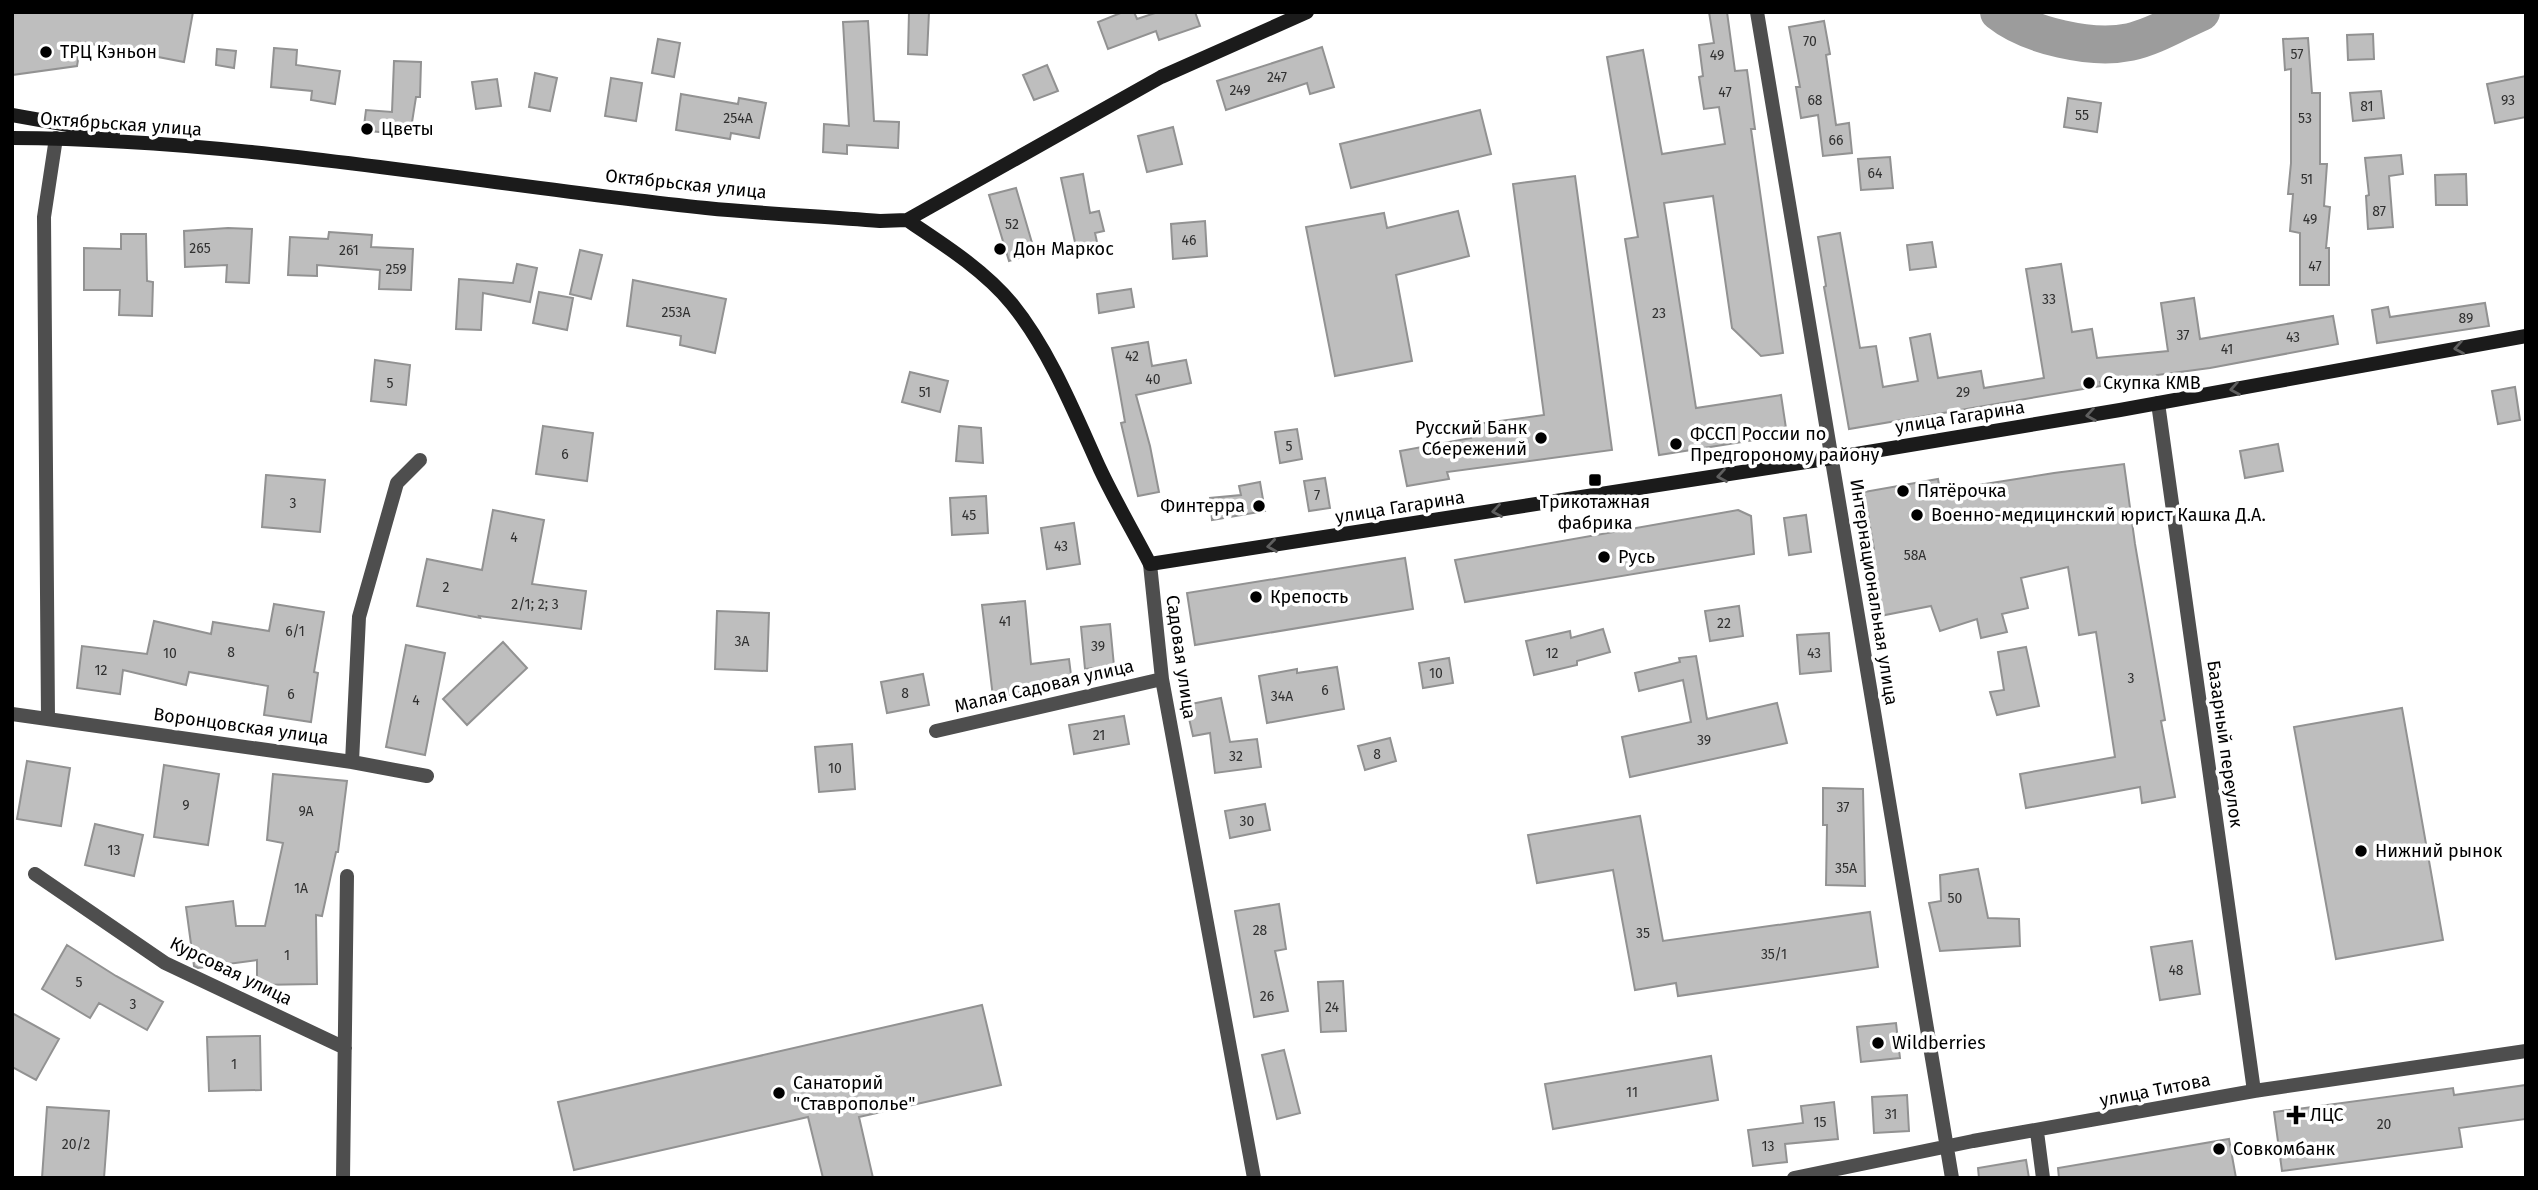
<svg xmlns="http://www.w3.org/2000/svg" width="2538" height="1190" viewBox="0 0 2538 1190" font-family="'Fira Sans',sans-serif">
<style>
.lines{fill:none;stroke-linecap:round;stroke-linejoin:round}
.river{stroke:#9c9c9c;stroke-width:38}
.building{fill:#bebebe;stroke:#929292;stroke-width:2}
.street{stroke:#4e4e4e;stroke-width:14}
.secondary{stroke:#1b1b1b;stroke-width:14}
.oneway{stroke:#5f5f5f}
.poi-dot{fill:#000;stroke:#fff;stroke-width:2.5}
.labels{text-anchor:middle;stroke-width:7;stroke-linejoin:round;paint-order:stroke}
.number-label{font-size:14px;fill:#303030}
.poi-label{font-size:18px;fill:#000;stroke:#fff;text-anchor:start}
.street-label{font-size:18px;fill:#000;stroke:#fff}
</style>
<rect width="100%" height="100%" fill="#fff"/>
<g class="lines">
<path class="river" d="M1999,12C2029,36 2092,50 2130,42C2154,37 2178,22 2201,12"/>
</g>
<path class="building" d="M12,12H193L184,62L81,42L77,66L12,75Z
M909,12H929L927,55L908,54Z
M1123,12H1134L1137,19L1158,12H1195L1200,26L1159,40L1156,31L1108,49L1098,22Z
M1709,12H1727L1735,71L1747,70L1755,129H1751L1783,353L1761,356L1732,328L1713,196L1664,203L1696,408L1781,395L1787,435L1659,455L1625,239L1638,237L1607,57L1643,50L1662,154L1725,144L1719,107L1704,109L1699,77L1703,76L1699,45L1714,43Z
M868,21L874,121L899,122L898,148L847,145V154L823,152L824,124L849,126L843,22Z
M1824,21L1830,54L1826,55L1836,125L1849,123L1852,153L1823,156L1818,115L1801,118L1796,87H1800L1789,27Z
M2373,34L2374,59L2348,60L2347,35Z
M2308,38L2312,93H2320V164H2327L2324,206L2330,207L2326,248H2329V285H2300V233L2290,231L2293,194H2288L2291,163V69L2285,70L2283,39Z
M658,39L680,43L674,77L652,73Z
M1322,47L1334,87L1310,94L1307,83L1226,110L1217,81Z
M274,48L297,50L296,65L340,71L335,104L311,100L312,91L271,87Z
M217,49L236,51L234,68L216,65Z
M394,61L421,62L420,97H416L410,135L369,131L364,126L366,110L392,112Z
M1047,65L1058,91L1034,100L1023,75Z
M535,73L557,78L550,111L529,107Z
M2526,76V117L2495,123L2487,84Z
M611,78L642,83L636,121L605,116Z
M497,79L501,106L476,109L472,82Z
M2381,91L2384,118L2353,121L2350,93Z
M681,94L738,104L739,98L766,103L759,138L731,133L730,139L676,130Z
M2068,98L2101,103L2097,132L2064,127Z
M1480,110L1491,154L1351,188L1340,144Z
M1173,127L1182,164L1147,172L1138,136Z
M2401,155L2403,174L2389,176L2393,227L2368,229L2366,196L2369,195L2365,158Z
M1890,157L1893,188L1861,190L1858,159Z
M1083,174L1090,213L1099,211L1104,231L1095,233L1099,251L1078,256L1061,178Z
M2466,174L2467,205H2436L2435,175Z
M1575,176L1612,450L1447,472L1449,479L1407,486L1400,451L1471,438L1469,425L1544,415L1513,184Z
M1016,188L1035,253L1009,261L989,195Z
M1458,211L1469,256L1396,275L1412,361L1335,376L1306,227L1384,213L1387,228Z
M1205,221L1207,256L1173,259L1171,224Z
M228,228L252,229L249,283L226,282L227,265L185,267L184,231Z
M329,232L372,235L371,247L413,249L411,290L379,289L380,270L317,265V276L288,275L290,237L328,239Z
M1840,233L1860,348L1876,346L1883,387L1918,381L1910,338L1930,334L1938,378L1981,371L1984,388L2044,378L2026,269L2061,264L2072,332L2092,329L2097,358L2168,351L2161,303L2194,298L2200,339L2333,316L2338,344L2210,368L2157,375L2158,377L2100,382L2101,386L1849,429L1824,287L1826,286L1818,237Z
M121,234H146L147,281L153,282L152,316L119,315L120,290H84V248L121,249Z
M1932,242L1936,267L1910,270L1907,245Z
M580,250L602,255L591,299L570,294Z
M517,264L537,268L530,302L483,293L481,330L456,329L459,279L513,283Z
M633,280L726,299L715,353L680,345L681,336L627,326Z
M1131,289L1134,307L1099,313L1097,294Z
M539,292L573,298L567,330L533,323Z
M2485,303L2489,326L2377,343L2372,310L2388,307L2390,317Z
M1148,342L1152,366L1186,360L1191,383L1136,395L1150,446L1159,492L1138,496L1121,423L1125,422L1112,348Z
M375,360L410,365L406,405L371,401Z
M910,372L948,381L940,412L902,402Z
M2515,387L2520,420L2498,424L2492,391Z
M543,426L593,433L587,481L536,474Z
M959,426L981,428L983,463L956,461Z
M1297,429L1302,459L1280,463L1275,432Z
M2278,444L2283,471L2245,478L2240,451Z
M2124,464L2135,544L2165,720L2161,721L2175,797L2142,803L2140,787L2026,808L2020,774L2115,757L2096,632L2079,635L2068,567L2021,578L2028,608L2002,614L2007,632L1981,638L1977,619L1940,631L1931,606L1880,616L1875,590L1879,589L1872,550L1874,549L1864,492L1938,479L1940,491L2054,473Z
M266,475L325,480L320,532L262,527Z
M1325,478L1330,508L1309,511L1304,481Z
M1260,482L1265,511L1212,520L1210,498L1241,495L1239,486Z
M986,496L988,533L952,535L950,498Z
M493,510L544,520L532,584L586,591L581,629L479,616L480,618L417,606L427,559L482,570Z
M1738,510L1751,516L1754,554L1465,602L1455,560Z
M1806,515L1811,552L1789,555L1784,518Z
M1074,523L1080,564L1047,569L1041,528Z
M1405,558L1413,609L1195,645L1187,593Z
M1025,601L1031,664L1069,659L1072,683L1023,690V693L993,697L982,605Z
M274,604L324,612L314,672L318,673L311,722L264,715L268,686L189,672L186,685L123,670L120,694L77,688L82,646L147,654L154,621L211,634L213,622L269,631Z
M1739,606L1743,636L1710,641L1705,611Z
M717,611L769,613L767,671L715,669Z
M1110,624L1114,666L1085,669L1081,627Z
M1603,629L1610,652L1577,661V665L1534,675L1526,641L1570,631L1571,638Z
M1829,633L1831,671L1800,674L1797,635Z
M503,642L527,668L467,725L443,699Z
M406,645L445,653L425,755L386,747Z
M2026,647L2039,706L1997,715L1990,692L2004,690L1998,652Z
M1696,656L1707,719L1777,703L1787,743L1630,777L1622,737L1691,722L1683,680L1639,691L1635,673L1680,662L1679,658Z
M1449,658L1453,683L1423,688L1419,663Z
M1337,667L1344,709L1267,723L1259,676L1297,669V673Z
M923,674L929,705L887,713L881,682Z
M1221,698L1230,742L1257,739L1261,767L1215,773L1210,733L1193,736L1186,705Z
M2402,708L2443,940L2336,959L2294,727Z
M1124,716L1129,744L1074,754L1069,725Z
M1390,738L1396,761L1365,770L1358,746Z
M852,744L855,789L819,792L815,747Z
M27,761L70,768L61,826L17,819Z
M164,765L219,774L208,845L154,837Z
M273,774L347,781L338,852H336L322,916L316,915L317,984L257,985V960L198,968L194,966L186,907L233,901L236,926H265L283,843L267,840Z
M1823,788L1863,789L1865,886L1826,885L1827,825H1823Z
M1265,804L1270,830L1230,838L1225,811Z
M1640,816L1663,941L1870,912L1878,967L1678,996L1676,983L1635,990L1613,870L1537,883L1528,835Z
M95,824L143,835L134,876L85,865Z
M1978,869L1988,918L2019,919L2020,946L1940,951L1929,903L1941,901L1940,875Z
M1279,904L1286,949L1275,951L1288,1011L1254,1017L1235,911Z
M2192,941L2200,994L2160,1000L2151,947Z
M67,945L116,976L163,1002L147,1030L99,1003L90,1018L42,989Z
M1343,981L1346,1031L1321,1032L1318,982Z
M982,1005L1001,1085L859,1117L873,1178H823L808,1117L574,1170L558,1102Z
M12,1013L59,1039L36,1080L12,1067Z
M1896,1023L1900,1058L1861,1062L1857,1027Z
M260,1036L261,1090L209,1091L207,1037Z
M1284,1050L1300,1113L1277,1119L1262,1055Z
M1711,1056L1718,1100L1553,1129L1545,1084Z
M2526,1085V1119L2459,1128L2462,1147L2282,1171L2274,1112L2453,1088L2454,1095Z
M1907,1095L1909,1131L1874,1133L1872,1097Z
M1834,1102L1838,1139L1785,1144L1787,1162L1753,1166L1748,1130L1803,1123L1801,1106Z
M47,1107L109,1111L104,1178H42Z
M2229,1139L2236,1178H2059L2058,1168Z
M2026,1160L2029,1178H1979L1978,1168Z"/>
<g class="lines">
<path class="street" d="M1757,12L1952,1178
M2158,403L2254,1091
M1150,564L1162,679L1254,1178
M12,714L352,762L427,776
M48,718L44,217L56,138
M936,731L1162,679
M352,762L359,617L397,483L420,460
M35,874L165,963L345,1048
M2037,1132L2043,1178
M343,1178L347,876
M1794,1178L1973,1141L2254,1091L2526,1051"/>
<path class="secondary" d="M12,115L113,133
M12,138C245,139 475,184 706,208C764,214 822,216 880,221L907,220L1161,77L1307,12
M907,220C943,244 984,270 1012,304C1050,351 1075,414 1100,469C1115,501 1134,533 1150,564L1832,458L2120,410L2526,336"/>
</g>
<defs><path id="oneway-chevron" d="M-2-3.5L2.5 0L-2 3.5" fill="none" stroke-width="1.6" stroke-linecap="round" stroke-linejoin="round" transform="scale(1.75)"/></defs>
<g class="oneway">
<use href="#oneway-chevron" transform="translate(2459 348) rotate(170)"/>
<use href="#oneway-chevron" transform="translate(2235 389) rotate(170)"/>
<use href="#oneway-chevron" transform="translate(2091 415) rotate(171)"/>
<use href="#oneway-chevron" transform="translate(1722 476) rotate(171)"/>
<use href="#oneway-chevron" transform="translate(1497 511) rotate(171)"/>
<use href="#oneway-chevron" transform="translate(1272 546) rotate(172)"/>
</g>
<g class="poi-dot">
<circle cx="46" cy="52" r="7"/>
<circle cx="367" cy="129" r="7"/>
<circle cx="1000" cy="249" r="7"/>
<circle cx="2089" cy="383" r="7"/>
<circle cx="1541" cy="438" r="7"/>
<circle cx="1676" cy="444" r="7"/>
<rect x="1588" y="473" width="14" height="14" rx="3.5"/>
<circle cx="1903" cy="491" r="7"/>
<circle cx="1259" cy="506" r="7"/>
<circle cx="1917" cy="515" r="7"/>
<circle cx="1604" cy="557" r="7"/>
<circle cx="1256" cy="597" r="7"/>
<circle cx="2361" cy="851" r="7"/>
<circle cx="1878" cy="1043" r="7"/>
<circle cx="779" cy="1093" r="7"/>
<path d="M2292.5 1104.5h7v7h7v7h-7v7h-7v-7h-7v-7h7z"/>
<circle cx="2219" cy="1149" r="7"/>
</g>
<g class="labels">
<g class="number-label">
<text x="1810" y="46">70</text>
<text x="2297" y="59">57</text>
<text x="1717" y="60">49</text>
<text x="1277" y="82">247</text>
<text x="1240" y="95">249</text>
<text x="1725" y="97">47</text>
<text x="1815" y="105">68</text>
<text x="2508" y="105">93</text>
<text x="2367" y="111">81</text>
<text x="2082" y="120">55</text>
<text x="738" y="123">254А</text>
<text x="2305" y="123">53</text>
<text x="1836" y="145">66</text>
<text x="1875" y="178">64</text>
<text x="2307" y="184">51</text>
<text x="2379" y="216">87</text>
<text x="2310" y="224">49</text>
<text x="1012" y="229">52</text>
<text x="1189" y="245">46</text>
<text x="200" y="253">265</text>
<text x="349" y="255">261</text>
<text x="2315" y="271">47</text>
<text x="396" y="274">259</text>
<text x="2049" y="304">33</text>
<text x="676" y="317">253А</text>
<text x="1659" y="318">23</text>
<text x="2466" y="323">89</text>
<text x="2183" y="340">37</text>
<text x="2293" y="342">43</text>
<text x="2227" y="354">41</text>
<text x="1132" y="361">42</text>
<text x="1153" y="384">40</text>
<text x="390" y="388">5</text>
<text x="925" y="397">51</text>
<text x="1963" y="397">29</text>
<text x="1289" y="451">5</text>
<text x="565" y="459">6</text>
<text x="1317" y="500">7</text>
<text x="293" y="508">3</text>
<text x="969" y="520">45</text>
<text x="514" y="542">4</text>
<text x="1061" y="551">43</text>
<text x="1915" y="560">58А</text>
<text x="446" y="592">2</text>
<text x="535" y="609">2/1; 2; 3</text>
<text x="1005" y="626">41</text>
<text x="1724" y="628">22</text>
<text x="295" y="636">6/1</text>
<text x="742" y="646">3А</text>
<text x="1098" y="651">39</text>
<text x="231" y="657">8</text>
<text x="170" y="658">10</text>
<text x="1552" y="658">12</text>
<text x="1814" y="658">43</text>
<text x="101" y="675">12</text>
<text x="1436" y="678">10</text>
<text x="2131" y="683">3</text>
<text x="1325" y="695">6</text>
<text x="905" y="698">8</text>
<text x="291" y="699">6</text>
<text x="1282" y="701">34А</text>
<text x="416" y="705">4</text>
<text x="1099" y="740">21</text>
<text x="1704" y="745">39</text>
<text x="1377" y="759">8</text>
<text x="1236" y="761">32</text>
<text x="835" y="773">10</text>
<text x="186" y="810">9</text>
<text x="1843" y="812">37</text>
<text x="306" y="816">9А</text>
<text x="1247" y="826">30</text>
<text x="114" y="855">13</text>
<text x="1846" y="873">35А</text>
<text x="301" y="893">1А</text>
<text x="1955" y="903">50</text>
<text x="1260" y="935">28</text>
<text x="1643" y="938">35</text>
<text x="1774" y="959">35/1</text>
<text x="287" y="960">1</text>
<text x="2176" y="975">48</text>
<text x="79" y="987">5</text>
<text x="1267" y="1001">26</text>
<text x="133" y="1009">3</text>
<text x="1332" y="1012">24</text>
<text x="234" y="1069">1</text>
<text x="1632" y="1097">11</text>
<text x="1891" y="1119">31</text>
<text x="1820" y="1127">15</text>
<text x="2384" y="1129">20</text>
<text x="76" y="1149">20/2</text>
<text x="1768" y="1151">13</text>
</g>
<g class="poi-label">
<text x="60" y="58">ТРЦ Кэньон</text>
<text x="381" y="135">Цветы</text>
<text x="1014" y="255">Дон Маркос</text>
<text x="2103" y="389">Скупка КМВ</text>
<text x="1527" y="434" text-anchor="end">Русский Банк<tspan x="1527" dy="21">Сбережений</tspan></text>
<text x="1690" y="440">ФССП России по<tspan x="1690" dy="21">Предгороному району</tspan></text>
<text x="1917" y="497">Пятёрочка</text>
<text x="1595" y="508" text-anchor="middle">Трикотажная<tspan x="1595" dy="21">фабрика</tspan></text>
<text x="1245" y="512" text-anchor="end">Финтерра</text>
<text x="1931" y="521">Военно-медицинский юрист Кашка Д.А.</text>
<text x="1618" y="563">Русь</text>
<text x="1270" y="603">Крепость</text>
<text x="2375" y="857">Нижний рынок</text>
<text x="1892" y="1049">Wildberries</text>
<text x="793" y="1089">Санаторий<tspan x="793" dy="21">"Ставрополье"</tspan></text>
<text x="2310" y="1121">ЛЦС</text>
<text x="2233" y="1155">Совкомбанк</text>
</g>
<g class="street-label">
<text transform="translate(121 124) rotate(4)" y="6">Октябрьская улица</text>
<text transform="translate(686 184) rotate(6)" y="6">Октябрьская улица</text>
<text transform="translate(1960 417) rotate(-9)" y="6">улица Гагарина</text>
<text transform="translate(1400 507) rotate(-9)" y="6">улица Гагарина</text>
<text transform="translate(1874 592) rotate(81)" y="6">Интернациональная улица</text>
<text transform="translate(1181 657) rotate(82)" y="6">Садовая улица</text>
<text transform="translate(1044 686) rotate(-13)" y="6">Малая Садовая улица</text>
<text transform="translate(241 726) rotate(8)" y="6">Воронцовская улица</text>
<text transform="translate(2225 744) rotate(82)" y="6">Базарный переулок</text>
<text transform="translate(231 971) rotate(26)" y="6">Курсовая улица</text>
<text transform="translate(2155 1090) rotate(-11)" y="6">улица Титова</text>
</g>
</g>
<rect width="2538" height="1190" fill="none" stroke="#000000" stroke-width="28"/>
</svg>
